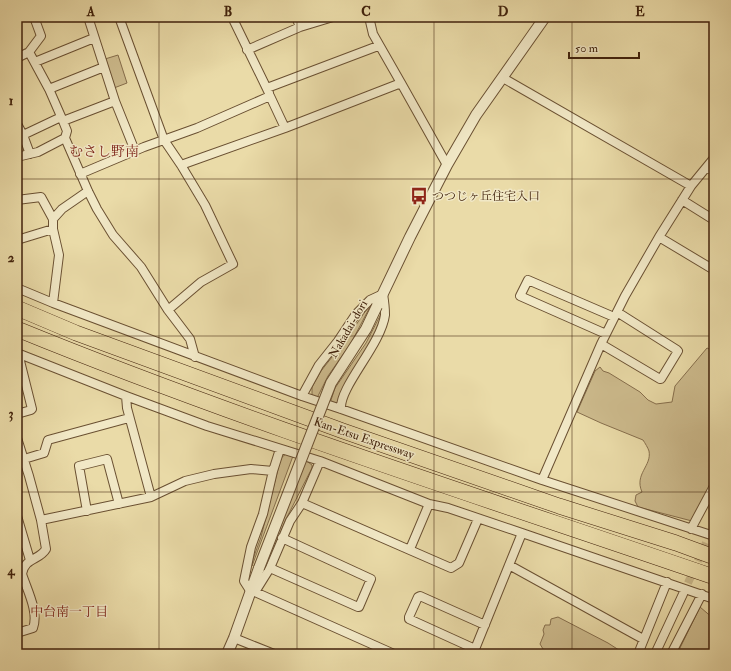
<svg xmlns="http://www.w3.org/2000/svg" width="731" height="671" viewBox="0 0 731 671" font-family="'IM FELL Double Pica','Noto Serif JP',serif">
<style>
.green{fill:#cdbb8d;stroke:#866e4c}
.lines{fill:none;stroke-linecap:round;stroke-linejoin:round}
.minor-tunnel{stroke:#c8b689;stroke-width:8;stroke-dasharray:8 4;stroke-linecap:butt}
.minor-casing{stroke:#6a5032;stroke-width:10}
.tertiary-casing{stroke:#6a5032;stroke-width:12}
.motorway-casing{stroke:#40210b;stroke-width:16}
.minor{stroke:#f1e8c6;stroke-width:8}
.tertiary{stroke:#f1e8c6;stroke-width:10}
.motorway{stroke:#eadba8;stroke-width:15}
.tertiary-bridge-casing{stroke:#6a5032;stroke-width:12;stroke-linecap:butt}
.tertiary-bridge{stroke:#f1e8c6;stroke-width:10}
.grid{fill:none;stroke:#40210b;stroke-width:1;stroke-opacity:0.55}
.labels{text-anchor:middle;stroke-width:3;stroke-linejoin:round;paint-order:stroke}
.poi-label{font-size:12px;fill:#40210b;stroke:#f1e8c6;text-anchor:start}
.street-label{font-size:12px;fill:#40210b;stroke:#f1e8c6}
.neighbourhood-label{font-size:13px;fill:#7a1f14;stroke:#f1e8c6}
.quarter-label{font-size:14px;fill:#7a1f14;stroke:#f1e8c6}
.neatline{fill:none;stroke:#40210b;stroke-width:1.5}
.grid-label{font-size:13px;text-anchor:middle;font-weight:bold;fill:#40210b}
</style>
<rect width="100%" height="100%" fill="#eadba8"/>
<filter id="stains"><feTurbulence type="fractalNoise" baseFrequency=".005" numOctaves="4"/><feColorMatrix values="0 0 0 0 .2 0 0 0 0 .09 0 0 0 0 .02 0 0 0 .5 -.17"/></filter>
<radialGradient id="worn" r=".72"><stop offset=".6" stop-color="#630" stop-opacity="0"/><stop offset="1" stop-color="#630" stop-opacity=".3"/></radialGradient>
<path class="green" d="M118,55L127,83L114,88L105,59Z
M371,303H372L351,343L328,376L317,398L312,396V387L321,371L347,338Z
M383,310L377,332L349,380L337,403H330L335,388L366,343Z
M707,348L714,351V480L692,521L638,507L635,501L636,495L642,492C634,474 652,466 649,451C648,448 645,443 643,440L601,423L577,412L595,371L600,367L603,371L609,373L640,392L648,400L656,404L672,402L675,386Z
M286,454L293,456L252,566L253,559L261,537L280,461L282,457Z
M305,460L312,465V468L286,519L265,570H263Z
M700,607L714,619V654H677Z
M558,617L608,643L622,652L628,654H552L543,649L540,644L544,634L543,630L545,625H550L551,619Z"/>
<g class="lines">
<path class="minor-tunnel" d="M683,594L714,525"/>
<g class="minor-casing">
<path id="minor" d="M119,17L164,140L181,165L205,205L233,264L201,282L168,310
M232,17L269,93
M296,17L300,27L333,17
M369,17L373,34L401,83
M247,50L300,27
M29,52L41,36L34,17
M17,58L29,52L49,89L63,121L67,131L65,138L88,191L97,209L113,235L141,267L168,310L190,339L195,357
M35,62L94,38
M503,78L691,186
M267,88L378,46
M49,89L104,67
M115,101L135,151
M63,121L115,101L88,17
M17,124L23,135L61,117
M23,135L30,154
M17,157L38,152L65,138
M181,165L285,128L401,83L447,165
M707,167L714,171
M80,174L144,147L197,128L270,96L285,128
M17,200L41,197L53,219V229L59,255L53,303
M682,200L714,220
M53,219L62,209L88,191
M659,237L714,270
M17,240L53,229
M17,288L53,303L302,396L341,409L542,480L714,536
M606,334L520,296L528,280L614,317
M601,344L660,379H661L678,351L677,350L617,312
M17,353L126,396L207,426L320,461L429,504L448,508L522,533L714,599
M126,396L127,408L151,497
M302,396L319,365L338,341L356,314L370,300L383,294C384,300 385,308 385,315C381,345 339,387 341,409
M17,414L31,410L32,409L18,353
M17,438L29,476L41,520L46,549C40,560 24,558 22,574C27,590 39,612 33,628L17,633
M280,449L273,471L263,514L251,547L244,581L251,592H255L270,568L290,521L302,503L320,461
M24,459L44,453L48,440L129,418
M542,480L601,344L625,296L659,237L691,186L714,158
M302,503L451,568L459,563L478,519
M87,511L79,466L107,459L119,504
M17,516L30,560
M41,520L151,497L185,481L214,474L251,469L273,471
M691,529L714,486
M410,549L429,504
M509,565L643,639
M270,568L358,607H359L371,579L282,538
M255,592L394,654
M234,638L274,654
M475,649L409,619V617L418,597L420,596L485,625
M473,654L522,533
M638,654L667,582
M655,654L683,594
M671,654L702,594"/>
</g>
<g class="tertiary-casing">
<path id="tertiary" d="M377,306L410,237L447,165L476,115L545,17
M227,654L234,638L259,568"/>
</g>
<g class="motorway-casing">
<path id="motorway" d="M17,308L76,333L343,431L559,506L676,543L714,557
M17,329C245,422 481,497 714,577"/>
</g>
<use href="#minor" class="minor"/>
<use href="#tertiary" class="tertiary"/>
<use href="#motorway" class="motorway"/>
<g class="tertiary-bridge-casing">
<path id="tertiary-bridge" d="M259,568L331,383L366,329L377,306"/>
</g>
<use href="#tertiary-bridge" class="tertiary-bridge"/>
</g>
<path class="grid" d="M159,17V654M297,17V654M434,17V654M572,17V654M17,179H714M17,336H714M17,492H714"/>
<defs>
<g id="bus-bare" transform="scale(1.38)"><path d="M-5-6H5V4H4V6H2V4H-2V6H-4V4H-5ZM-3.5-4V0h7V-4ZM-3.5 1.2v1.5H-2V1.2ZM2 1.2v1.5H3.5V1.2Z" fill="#8f2418" stroke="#f1e8c6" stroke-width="2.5" paint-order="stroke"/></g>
</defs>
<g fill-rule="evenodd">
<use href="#bus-bare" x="419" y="196"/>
</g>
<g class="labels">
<g class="poi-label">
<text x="432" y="200">つつじヶ丘住宅入口</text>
</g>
<g class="street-label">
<text transform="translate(348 329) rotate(-60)" y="4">Nakadai-dori</text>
<text transform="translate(364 438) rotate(19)" y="4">Kan-Etsu Expressway</text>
</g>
<g class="neighbourhood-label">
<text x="69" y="616">中台南一丁目</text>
</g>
<g class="quarter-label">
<text x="104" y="156">むさし野南</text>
</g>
</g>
<rect width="731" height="671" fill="none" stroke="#eadba8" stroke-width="44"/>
<path d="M569 52v6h70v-6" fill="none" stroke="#40210b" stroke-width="2"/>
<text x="575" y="52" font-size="12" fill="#40210b" stroke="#f1e8c6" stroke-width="3" paint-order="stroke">50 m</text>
<rect x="22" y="22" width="687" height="627" class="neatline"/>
<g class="grid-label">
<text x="91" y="16">A</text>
<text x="228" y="16">B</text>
<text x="366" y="16">C</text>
<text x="503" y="16">D</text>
<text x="640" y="16">E</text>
<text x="11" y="105">1</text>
<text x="11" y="262">2</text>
<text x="11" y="418">3</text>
<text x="11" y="575">4</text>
</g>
<rect width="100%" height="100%" filter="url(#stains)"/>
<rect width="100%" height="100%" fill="url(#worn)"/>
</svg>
